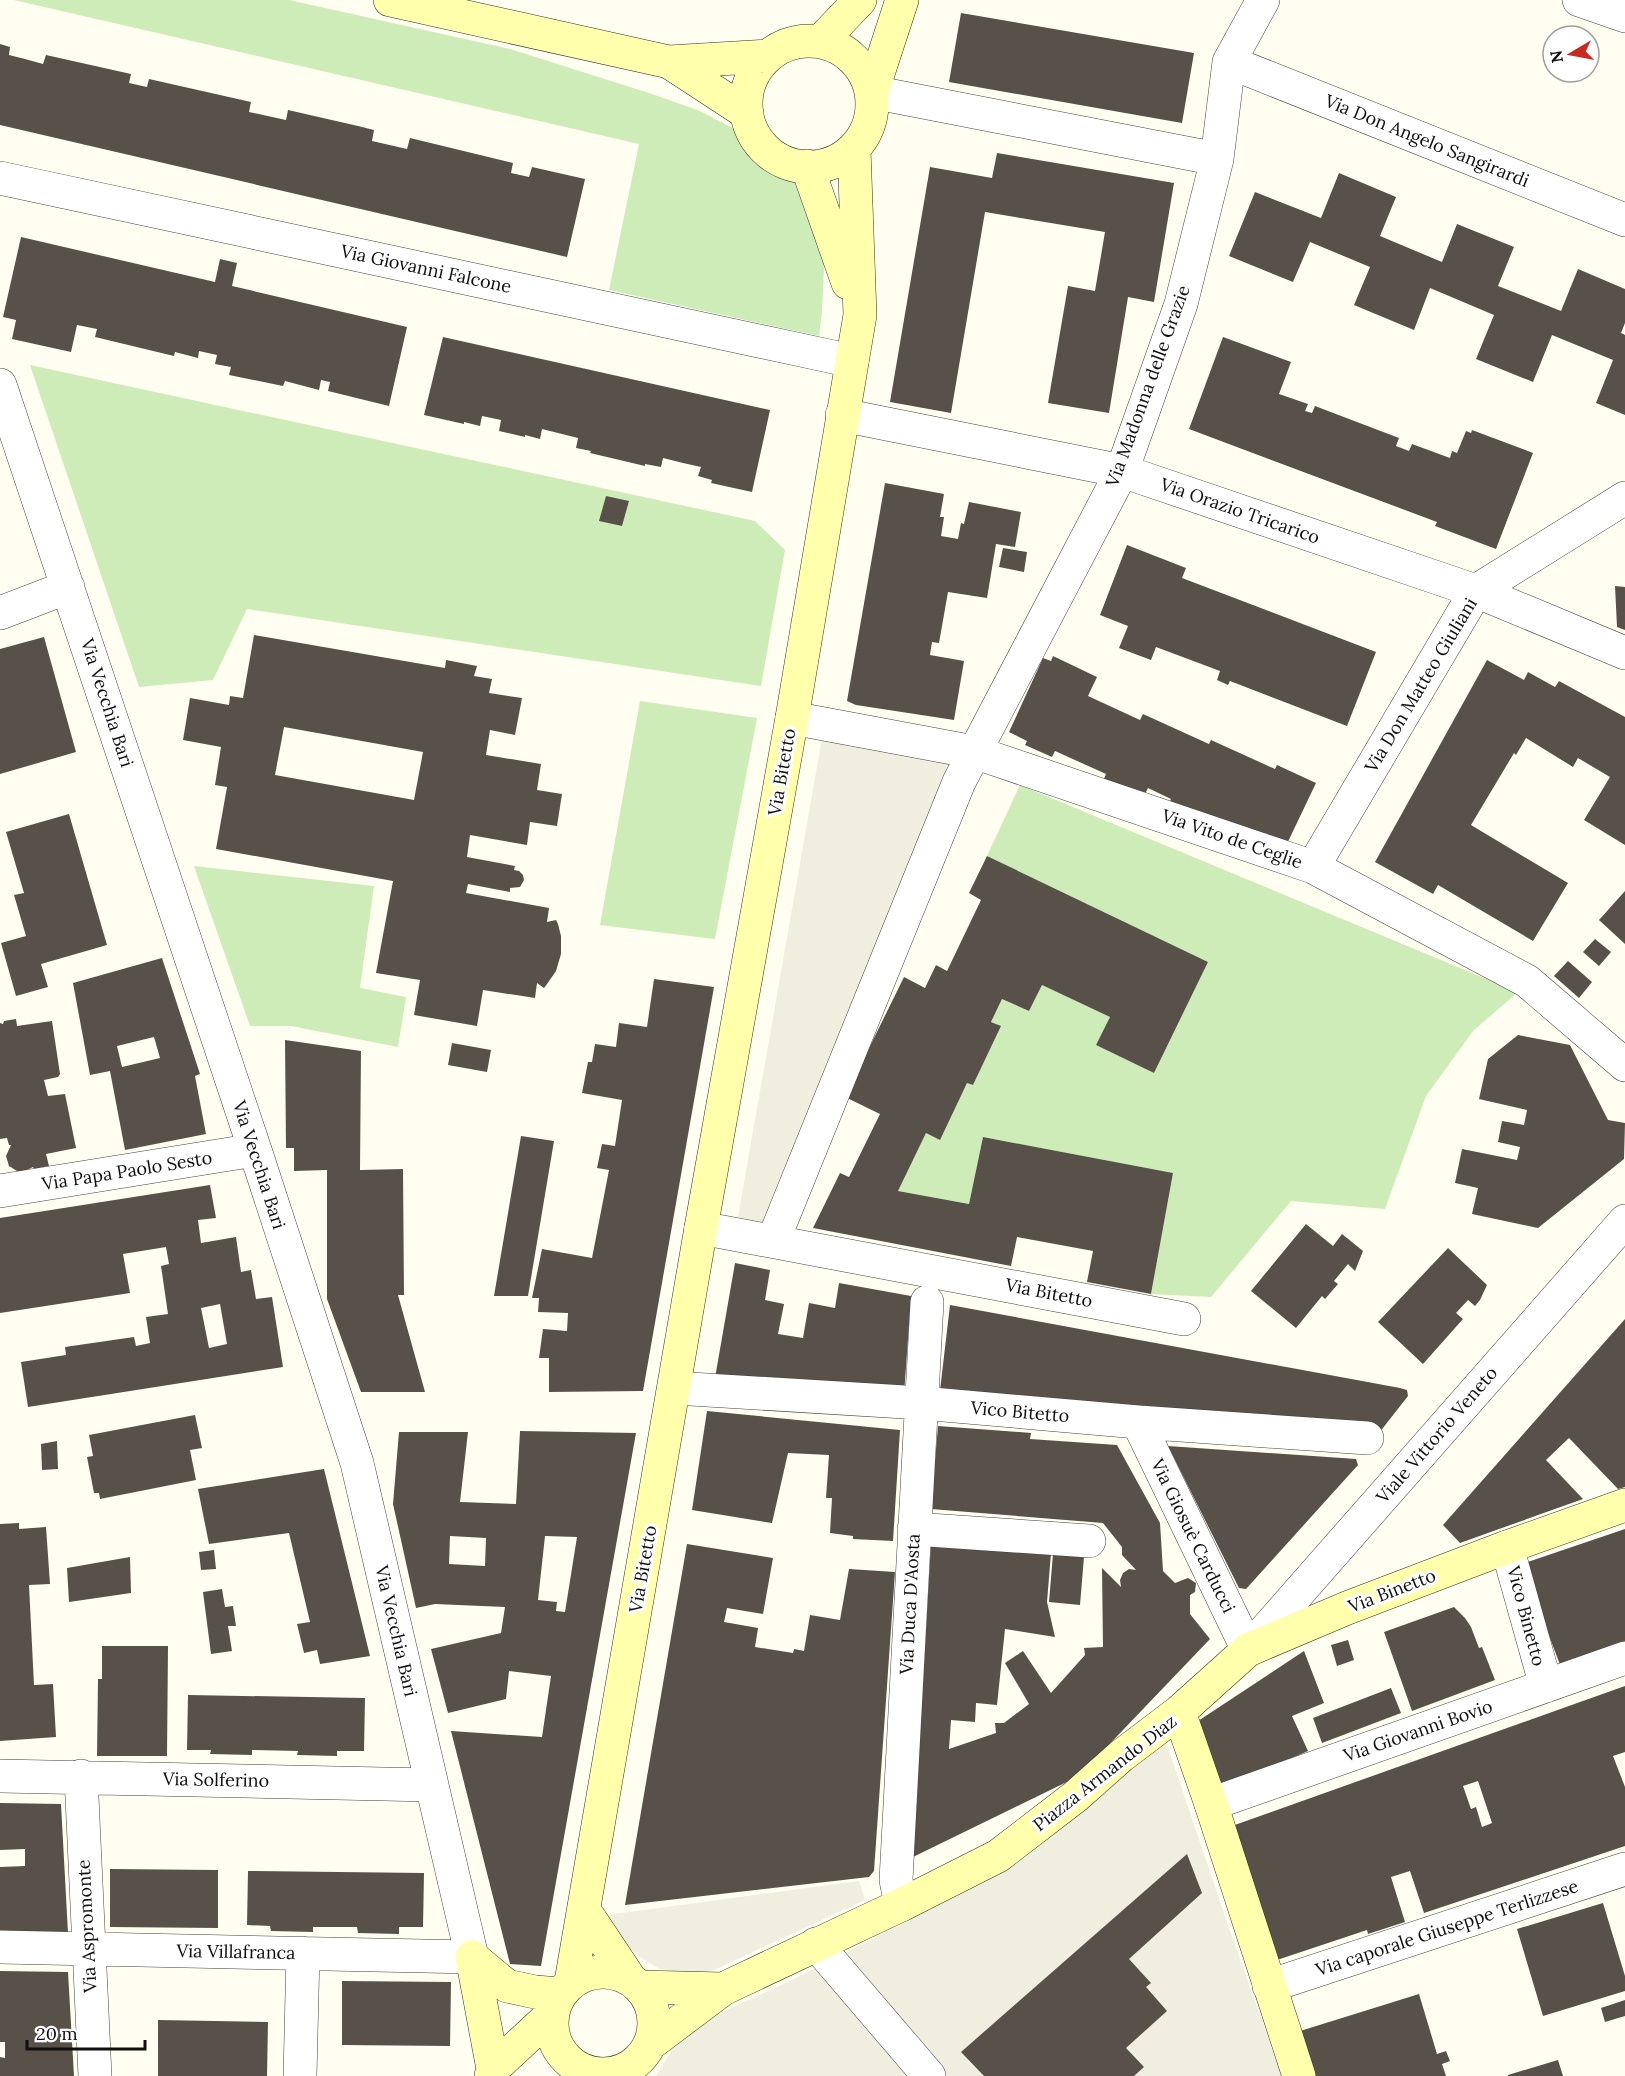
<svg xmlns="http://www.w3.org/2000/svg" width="1625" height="2076" viewBox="0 0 1625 2076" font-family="Lora,serif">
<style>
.green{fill:#cdecb7}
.plaza{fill:#f0eede}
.building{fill:#58514a;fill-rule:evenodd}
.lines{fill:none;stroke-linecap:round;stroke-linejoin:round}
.street-casing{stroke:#424242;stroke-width:34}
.secondary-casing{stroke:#313131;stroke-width:34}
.street{stroke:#fff;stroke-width:33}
.secondary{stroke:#ffffac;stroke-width:33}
.labels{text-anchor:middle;stroke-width:6;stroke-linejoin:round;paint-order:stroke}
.street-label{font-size:18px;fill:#0f0f0f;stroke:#fff}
</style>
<rect width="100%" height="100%" fill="#fffef1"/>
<path class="green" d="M14,0H289L510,49L649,93L700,111L754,139L797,180L816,213L824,269L822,311L819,336L609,290L639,144Z
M30,365L755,521L785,550L761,686L247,609L213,680L139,687Z
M640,701L757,718L715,939L600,925Z
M1020,785L1518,992L1473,1031L1426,1096L1385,1209L1291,1201L1211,1297L1151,1294L1173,1173L983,1137L969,1204L898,1191L926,1133L939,1139L967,1083L973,1085L1001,1026L991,1022L1002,999L1029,1011L1042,985L1110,1017L1096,1045L1154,1073L1208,962L987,856Z
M194,866L374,886L360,988L406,997L398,1047L291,1026H250Z"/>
<path class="plaza" d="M825,721L957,746L763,1224L738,1217Z
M1165,1739L1230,1931L1282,2076H656L685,2029L788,1982L1006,1871Z
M859,1881L865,1900L714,1970L693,1974L660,1969L643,1959L628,1947L607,1915Z"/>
<path class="building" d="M961,13L1194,53L1182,123L949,82Z
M0,44L10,47L9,55L25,59L43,64L46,55L131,74L129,83L147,87L149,79L251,102L249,112L286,120L288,110L358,126L374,130L372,141L407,149L410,138L513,163L511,173L529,177L532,167L585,179L567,257L0,125Z
M997,153L1174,183L1154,302L1128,297L1109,413L1048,403L1068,286L1095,291L1105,232L985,212L951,413L890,402L930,167L992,178Z
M1339,173L1396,197L1380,236L1442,262L1457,224L1514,247L1498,286L1561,311L1578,269L1625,289V323L1621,333L1625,335V415L1596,403L1613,360L1552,335L1533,382L1476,359L1494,315L1430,288L1414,330L1354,305L1370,267L1310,242L1293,282L1229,256L1255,192L1321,218Z
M21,237L215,282L220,259L237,263L232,286L407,327L389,406L328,391L330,382L321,380L319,390L285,381L283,386L229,375L231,367L215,364L217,355L199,351L198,358L175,352L174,356L95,337L97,329L77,325L71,352L12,339L16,320L3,317Z
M443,337L770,410L752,492L711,483L712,480L698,476L701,467L683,463L663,458L661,467L645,464V466L590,453L591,451L576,448L578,438L542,429L540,439L525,435V437L499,431L501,420L482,416L480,426L464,422V424L424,415Z
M1223,337L1291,362L1279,394L1308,404L1305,411L1312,413L1315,406L1399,438L1396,446L1409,451L1412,444L1450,458L1452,451L1457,453L1466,431L1471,433L1472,430L1533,453L1496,549L1435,526L1437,522L1189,429Z
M885,483L944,494L940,517H944L941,536L958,539L961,523L964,524L969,502L1021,512L1015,547L996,544L987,598L948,592L939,643L932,642L930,655L964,661L954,720L856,705L847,701Z
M606,496L629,501L622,526L599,521Z
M1127,545L1186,568L1182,578L1376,652L1347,726L1230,681L1228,685L1217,680L1220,671L1156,647L1151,660L1119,648L1128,626L1100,615Z
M1003,548L1027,552L1024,572L999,567Z
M1615,586L1625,587V630L1617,627Z
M254,635L445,668L446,660L477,666L474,676L492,679L489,693L522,698L515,735L490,730L486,755L541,764L537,790L562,794L557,826L530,822L527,845L470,835L467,857L515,866L514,870L519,871L523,875L524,880L520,887L510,888V892L468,884L466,893L549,908L547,922L556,920L558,924L561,936V954L556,971L547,984L544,988L537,983L535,998L483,990L477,1026L414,1015L420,980L376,973L393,881L216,849L227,787L215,785L221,747L183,740L190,698L229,705L230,696L243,698ZM284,727L423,752L414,800L275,775Z
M44,637L76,752L0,774V649Z
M1053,656L1097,677L1088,696L1140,720L1143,714L1209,744L1211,740L1275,769L1277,765L1316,783L1284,850L1265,841L1268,834L1265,833L1259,845L1233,826L1199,811L1196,817L1169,804L1171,799L1148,788L1145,794L1129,787L1127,791L1103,781L1106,774L1055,751L1052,757L1025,745L1027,741L1009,732L1043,658L1051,661Z
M1487,660L1524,680L1528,672L1555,687L1559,681L1625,717V845L1584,820L1610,777L1578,758L1573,767L1526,738L1516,755L1514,753L1471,825L1568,883L1533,941L1438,885L1433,894L1375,862Z
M69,814L107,945L41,964L48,987L16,996L1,943L26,936L14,895L24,893L6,832Z
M987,856L1208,962L1154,1073L1096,1045L1110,1017L1042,985L1029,1011L1002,999L991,1022L1001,1026L973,1085L967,1083L940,1140L926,1133L898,1191L969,1204L983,1137L1173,1173L1151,1294L1087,1282L1093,1251L1017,1237L1011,1266L813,1228L840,1173L849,1177L880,1114L845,1097L904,977L925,988L936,965L947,971L981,900L969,893Z
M1625,891V944L1599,920Z
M1595,939L1611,952L1599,966L1583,952Z
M162,958L200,1074L195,1076L206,1134L125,1150L110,1071L90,1075L73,983ZM154,1037L160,1058L122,1067L117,1046Z
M1568,961L1592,982L1579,998L1554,976Z
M654,979L714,987L643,1391L549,1392V1358H539L543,1329L567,1331L568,1313L538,1312L539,1298H532L542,1249L592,1258L609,1170L597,1168L602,1144L615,1146L622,1100L582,1093L588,1062H592L595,1044L616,1047L619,1023L647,1027Z
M16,1019L17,1026L52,1021L60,1074L58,1077L44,1080L48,1096L65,1094L76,1148L46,1154L49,1166L34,1169L33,1167L23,1172L17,1171L9,1166L6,1156L11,1145H9L7,1138L0,1139V1023L3,1024L4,1021Z
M1518,1035L1570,1045L1608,1120L1625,1123L1624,1159L1538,1228L1472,1214L1478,1188L1455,1183L1462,1149L1517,1160L1520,1147L1498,1142L1502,1121L1524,1125L1527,1110L1479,1099L1488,1059Z
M285,1040L361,1051L360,1170L403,1169L404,1295H398L425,1392H361L327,1299V1170L294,1171V1148H286Z
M452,1043L491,1050L487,1072L448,1065Z
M521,1136L554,1141L528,1296H494Z
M210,1185L216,1218L198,1220L201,1243L236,1237L241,1272L251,1270L256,1299L272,1297L283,1367L28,1407L21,1362L66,1355L65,1347L134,1337L136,1346L150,1343L146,1317L168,1314L161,1266L169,1264L166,1247L123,1254L130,1293L0,1313V1218ZM220,1304L227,1344L209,1348L201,1308Z
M1306,1224L1333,1246L1342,1234L1363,1251L1355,1271L1348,1264L1334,1281L1338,1284L1325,1299L1322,1296L1296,1328L1251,1291Z
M1448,1248L1487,1285L1480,1300L1475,1306L1468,1300L1456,1313L1463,1319L1423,1364L1378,1322Z
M735,1263L770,1270L765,1300L784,1304L778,1334L803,1338L809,1303L835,1308L839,1283L911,1296L904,1395L715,1378Z
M950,1305L1400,1388L1407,1390L1408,1396L1379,1433L939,1399Z
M1625,1319V1487L1618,1489L1569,1438L1546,1460L1583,1499L1460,1543L1443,1525Z
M707,1411L900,1430L893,1541L853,1539V1536L830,1533L832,1498H826L829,1455L788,1453L772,1523L692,1510Z
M195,1415L202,1448L190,1450L196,1480L100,1499L99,1493H94L87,1457L93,1456L89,1435Z
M938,1426L1031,1433L1030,1439L1117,1445L1160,1523L1163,1571L1175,1583L1188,1578L1196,1583L1195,1592L1190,1595V1614L1210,1639L1079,1776L913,1857L931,1543L1051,1553L1047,1602L1055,1637L1005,1629L997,1705L976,1703L975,1722L951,1720L949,1749L996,1733L995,1723H1004L1029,1704L1005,1663L1023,1651L1051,1693L1085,1655L1084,1648L1103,1647L1102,1568L1121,1587L1120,1580L1123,1573L1129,1569L1136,1570L1122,1555V1547L1103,1523L931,1509Z
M520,1431L636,1433L541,1966L510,1964L451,1731L542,1737L551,1676L509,1671L506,1699L448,1713L431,1649L501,1633L505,1607L435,1604L416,1608L393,1504L399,1432H468L460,1502L516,1504ZM450,1536L486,1538L485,1566L449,1564ZM545,1536L577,1537L565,1612L556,1611L557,1602L538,1600Z
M57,1441L58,1469L42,1470L41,1444Z
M1168,1446L1356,1459L1358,1465L1246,1589L1239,1588Z
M324,1469L370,1656L320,1664L317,1650L304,1653L297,1624L310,1622L289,1533L209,1544L198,1489Z
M19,1523V1529L46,1527L50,1584L29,1585L34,1685L53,1684L56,1737L0,1741V1524Z
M1625,1529V1648L1562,1670L1522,1564Z
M687,1544L773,1558L763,1614L727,1608L724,1622L758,1628L755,1647L793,1653L794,1649L804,1651L810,1615L840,1620L849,1569L895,1572L874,1871L869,1877L625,1905Z
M214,1550L216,1569L201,1570L199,1552Z
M1053,1554L1084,1557L1080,1605L1049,1602Z
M130,1557L131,1593L69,1602L67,1568Z
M222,1589L225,1607L233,1606L236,1626H228L232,1651L211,1654L203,1592Z
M1454,1607L1465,1618L1471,1627L1479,1648L1482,1647L1495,1680L1412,1711L1384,1632Z
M1348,1640L1354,1660L1337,1666L1331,1645Z
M102,1646H168L167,1756H97L98,1679H102Z
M1304,1651L1324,1703L1292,1716L1308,1751L1220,1789L1195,1723Z
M1625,1686V1752L1613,1756L1625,1787V1846L1424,1913L1410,1871L1391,1877L1405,1922L1368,1934L1367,1930L1274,1961L1232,1826ZM1478,1781L1492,1823L1482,1827L1476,1807L1471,1809L1463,1786Z
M1391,1688L1401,1713L1322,1743L1313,1718Z
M188,1695L365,1698L364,1751H337V1756L297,1755L298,1751L252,1750V1755L210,1754L211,1750H187Z
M0,1803L61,1804L68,1933H0V1867L25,1866V1849L0,1850Z
M1187,1854L1202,1893L1129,1959L1151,1983L1146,1987L1167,2011L1126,2048L1144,2067L1134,2076H984L961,2052Z
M110,1869L218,1870V1928L110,1927Z
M248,1871L424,1873L423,1927H399V1934L358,1933L357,1927H313V1932L271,1931L270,1926L247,1925Z
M1603,1903L1625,1976V1991L1543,2016L1517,1929Z
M0,1971L68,1972L74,2076H0V2057L5,2058V2042H0Z
M342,1981L451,1982L450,2046L342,2045Z
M1419,1994L1437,2054L1446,2051L1450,2061L1442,2064L1446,2076H1311L1297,2032Z
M1625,2000V2016L1605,2022L1601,2008Z
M158,2020L268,2022L267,2076H158Z
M1558,2060L1563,2076H1508V2075Z"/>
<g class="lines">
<g class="street-casing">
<path id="street" d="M1579,0L1625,16
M1229,62L1625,220
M872,92L1217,159
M0,178L852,361
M0,385L255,1150L357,1463L472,1957L0,1947
M842,415L1122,471L1476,591L1625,653
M0,613L68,587
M792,718L974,752L1313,867L1527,981L1625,1065
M1313,867L1476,591L1625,498
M0,1191L255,1150
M701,1228L1184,1319
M773,1241L959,782L1122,471L1181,304L1217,159L1229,62L1263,0
M674,1388L921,1403L1138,1422L1367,1438
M1138,1422L1248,1650L1625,1221
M914,1529L1089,1541
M1507,1547L1546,1686
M0,1776L431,1785
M81,1776L95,2076
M1211,1804L1625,1658
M901,1905L896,1880L927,1302
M816,1944L929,2076
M1269,1986L1625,1869
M300,2076L303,1953"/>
</g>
<g class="secondary-casing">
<path id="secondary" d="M390,0L669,62L767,56
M746 104a63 63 0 1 1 126 0a63 63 0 1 1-126 0Z
M820,42L860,0
M669,62L747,113
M872,92L902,0
M807,166L848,283
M1179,1712L1211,1804L1299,2076
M584,1910L630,1979
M472,1957L493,2069
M472,1957L507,1986L535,1992L560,1994
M552 2023a51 51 0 1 1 102 0a51 51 0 1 1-102 0Z
M571,1982L701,1228L792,718L860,315L854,149
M640,1987L723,1989
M650,2044L723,1989L901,1905L998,1856L1076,1796L1121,1756L1179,1712L1248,1650L1347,1608L1507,1547L1625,1505
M491,2076L493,2069L552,2014"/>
</g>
<use href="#street" class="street"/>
<use href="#secondary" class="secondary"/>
</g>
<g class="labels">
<g class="street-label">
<text transform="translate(1427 141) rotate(22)" y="6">Via Don Angelo Sangirardi</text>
<text transform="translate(426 269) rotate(12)" y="6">Via Giovanni Falcone</text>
<text transform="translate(1148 386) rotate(-70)" y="6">Via Madonna delle Grazie</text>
<text transform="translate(1240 511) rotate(19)" y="6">Via Orazio Tricarico</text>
<text transform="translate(1421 685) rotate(-59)" y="6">Via Don Matteo Giuliani</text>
<text transform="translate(107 703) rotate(72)" y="6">Via Vecchia Bari</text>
<text transform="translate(782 772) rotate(-80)" y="6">Via Bitetto</text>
<text transform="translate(1232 839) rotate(19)" y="6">Via Vito de Ceglie</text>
<text transform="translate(259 1165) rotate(72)" y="6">Via Vecchia Bari</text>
<text transform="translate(127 1171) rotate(-9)" y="6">Via Papa Paolo Sesto</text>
<text transform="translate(1049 1293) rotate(11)" y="6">Via Bitetto</text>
<text transform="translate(1020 1412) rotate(5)" y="6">Vico Bitetto</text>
<text transform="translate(1437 1435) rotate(-49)" y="6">Viale Vittorio Veneto</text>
<text transform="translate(1193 1536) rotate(64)" y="6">Via Giosuè Carducci</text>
<text transform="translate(643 1569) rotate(-80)" y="6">Via Bitetto</text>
<text transform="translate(1392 1591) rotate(-21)" y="6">Via Binetto</text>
<text transform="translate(910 1604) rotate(-87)" y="6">Via Duca D'Aosta</text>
<text transform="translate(1526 1616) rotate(75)" y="6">Vico Binetto</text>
<text transform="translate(396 1631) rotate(77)" y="6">Via Vecchia Bari</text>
<text transform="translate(1418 1731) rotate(-19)" y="6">Via Giovanni Bovio</text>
<text transform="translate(1105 1773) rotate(-38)" y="6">Piazza Armando Diaz</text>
<text transform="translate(216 1780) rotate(1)" y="6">Via Solferino</text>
<text transform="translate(87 1926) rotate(-93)" y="6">Via Aspromonte</text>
<text transform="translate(1447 1928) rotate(-18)" y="6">Via caporale Giuseppe Terlizzese</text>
<text transform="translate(236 1952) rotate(1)" y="6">Via Villafranca</text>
</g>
</g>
<g transform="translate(1571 54) rotate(260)"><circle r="28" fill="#ffffff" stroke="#9f9f9f" stroke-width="1.5"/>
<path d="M0-4.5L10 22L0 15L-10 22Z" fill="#c8291e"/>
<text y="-9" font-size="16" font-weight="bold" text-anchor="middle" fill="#0f0f0f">N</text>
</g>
<path d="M27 2040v9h118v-9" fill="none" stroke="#0f0f0f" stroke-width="3"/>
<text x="36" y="2040" font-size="18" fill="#0f0f0f" stroke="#ffffff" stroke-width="4.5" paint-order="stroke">20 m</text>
</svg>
